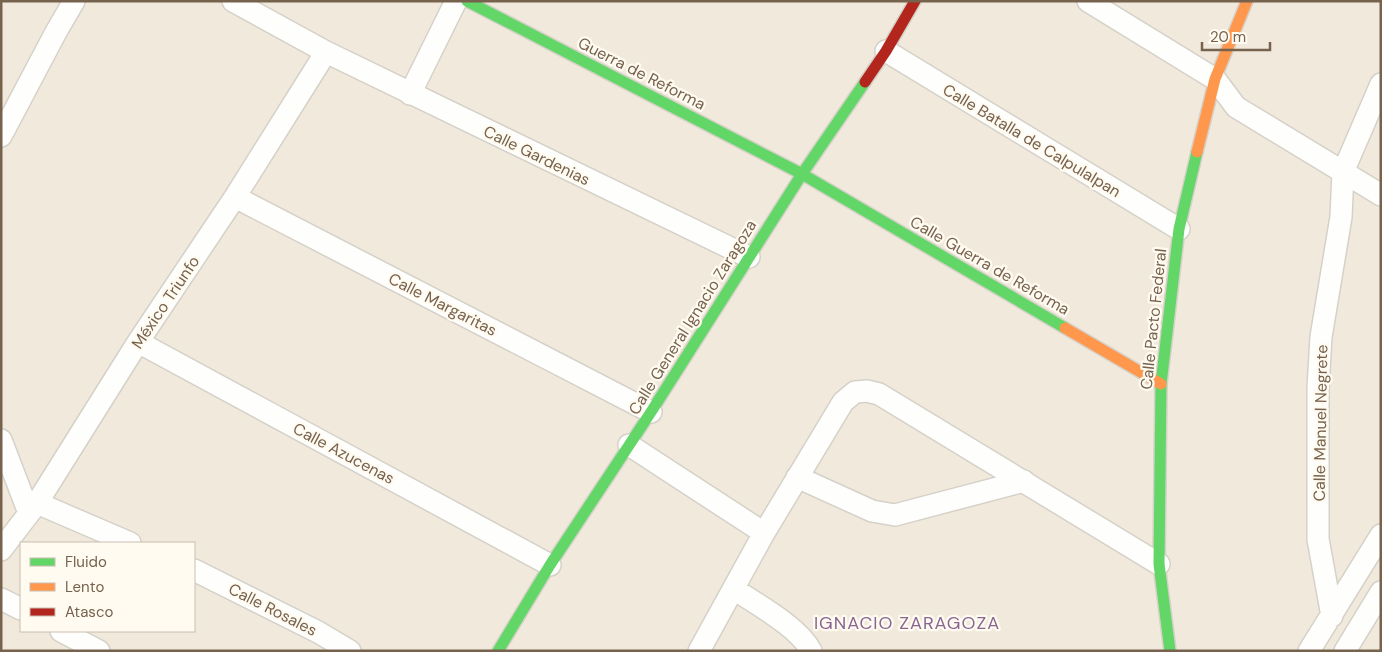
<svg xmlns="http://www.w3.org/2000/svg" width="1382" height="652" viewBox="0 0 1382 652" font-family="'DM Sans',sans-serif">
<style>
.residential{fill:#f1eadc;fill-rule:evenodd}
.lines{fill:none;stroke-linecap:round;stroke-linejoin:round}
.street-casing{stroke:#d5d1c9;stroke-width:24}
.fast-casing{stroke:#d6d1c9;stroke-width:14}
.slow-casing{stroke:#d6d1c9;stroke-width:14}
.jam-casing{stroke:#d6d1c9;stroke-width:14}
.street{stroke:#fefefc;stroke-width:21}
.fast{stroke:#63d668;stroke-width:11}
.slow{stroke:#ff974d;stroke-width:11}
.jam{stroke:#b3261e;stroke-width:11}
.labels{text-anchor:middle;stroke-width:4.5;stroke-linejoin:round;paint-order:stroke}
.street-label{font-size:16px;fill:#77624e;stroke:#fffbf1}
.neighbourhood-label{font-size:18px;letter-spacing:1px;fill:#896692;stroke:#fffbf1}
</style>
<rect width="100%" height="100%" fill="#f8f5ee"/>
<path class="residential" d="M1,1H1381V651H1ZM21,543H194V631H21Z"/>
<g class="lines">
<g class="street-casing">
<path id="street" d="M233,1L326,52L749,257
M1088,1L1215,79L1236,107L1381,195
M886,51L1179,229
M410,94L456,1
M1,136L56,32L74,1
M235,197L651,412
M138,342L550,565
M1,440L29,513
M629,445L764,533
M797,477L872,511L895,515L1024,481
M37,503L130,543
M1,550L37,503L138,342L235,197L326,52
M194,570L318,632L350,651
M734,589C756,604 799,627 811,651
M1,599L21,609
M1332,616L1318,539V388L1321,337L1341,217L1343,172L1381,84
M61,631L99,651
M699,651L764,533L843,402L855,392L867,391L879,394L1159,564
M1309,651L1381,535
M1345,651L1381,592"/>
</g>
<g class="fast-casing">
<path id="fast" d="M467,1L802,174L1065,328
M498,651L550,565L651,412L802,174L865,82
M1170,651L1159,564L1161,384L1179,229L1197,152"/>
</g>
<g class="slow-casing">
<path id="slow" d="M1197,152L1215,79L1247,1
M1065,328L1161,384"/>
</g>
<g class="jam-casing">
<path id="jam" d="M865,82L886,51L915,1"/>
</g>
<use href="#street" class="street"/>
<use href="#fast" class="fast"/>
<use href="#slow" class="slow"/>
<use href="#jam" class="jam"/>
</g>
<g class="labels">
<g class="street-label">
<text transform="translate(642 73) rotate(27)" y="6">Guerra de Reforma</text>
<text transform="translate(1032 140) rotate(31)" y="6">Calle Batalla de Calpulalpan</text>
<text transform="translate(537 155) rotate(26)" y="6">Calle Gardenias</text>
<text transform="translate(990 265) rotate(30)" y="6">Calle Guerra de Reforma</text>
<text transform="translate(165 302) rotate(-56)" y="6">México Triunfo</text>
<text transform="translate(443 304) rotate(27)" y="6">Calle Margaritas</text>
<text transform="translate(692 317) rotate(-58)" y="6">Calle General Ignacio Zaragoza</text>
<text transform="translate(1153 319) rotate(-84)" y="6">Calle Pacto Federal</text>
<text transform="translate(1320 423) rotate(-89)" y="6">Calle Manuel Negrete</text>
<text transform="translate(344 453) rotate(28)" y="6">Calle Azucenas</text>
<text transform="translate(273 609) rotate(27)" y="6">Calle Rosales</text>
</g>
<g class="neighbourhood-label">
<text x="907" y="629">IGNACIO ZARAGOZA</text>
</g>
</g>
<rect width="1382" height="652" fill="none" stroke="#77624e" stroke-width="5"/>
<rect x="20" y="542" width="175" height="90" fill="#fffbf1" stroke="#c9beb0"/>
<rect x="30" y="558" width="25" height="8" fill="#63d668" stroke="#c9beb0"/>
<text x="65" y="567" font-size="15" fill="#77624e">Fluido</text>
<rect x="30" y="583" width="25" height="8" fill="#ff974d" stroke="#c9beb0"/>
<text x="65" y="592" font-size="15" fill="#77624e">Lento</text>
<rect x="30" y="608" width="25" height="8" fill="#b3261e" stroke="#c9beb0"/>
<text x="65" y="617" font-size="15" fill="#77624e">Atasco</text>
<path d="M1202 42v8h68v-8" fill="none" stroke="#77624e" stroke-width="2.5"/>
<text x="1210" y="42" font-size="15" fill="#77624e" stroke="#fffbf1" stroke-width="4" paint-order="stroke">20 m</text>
</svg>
